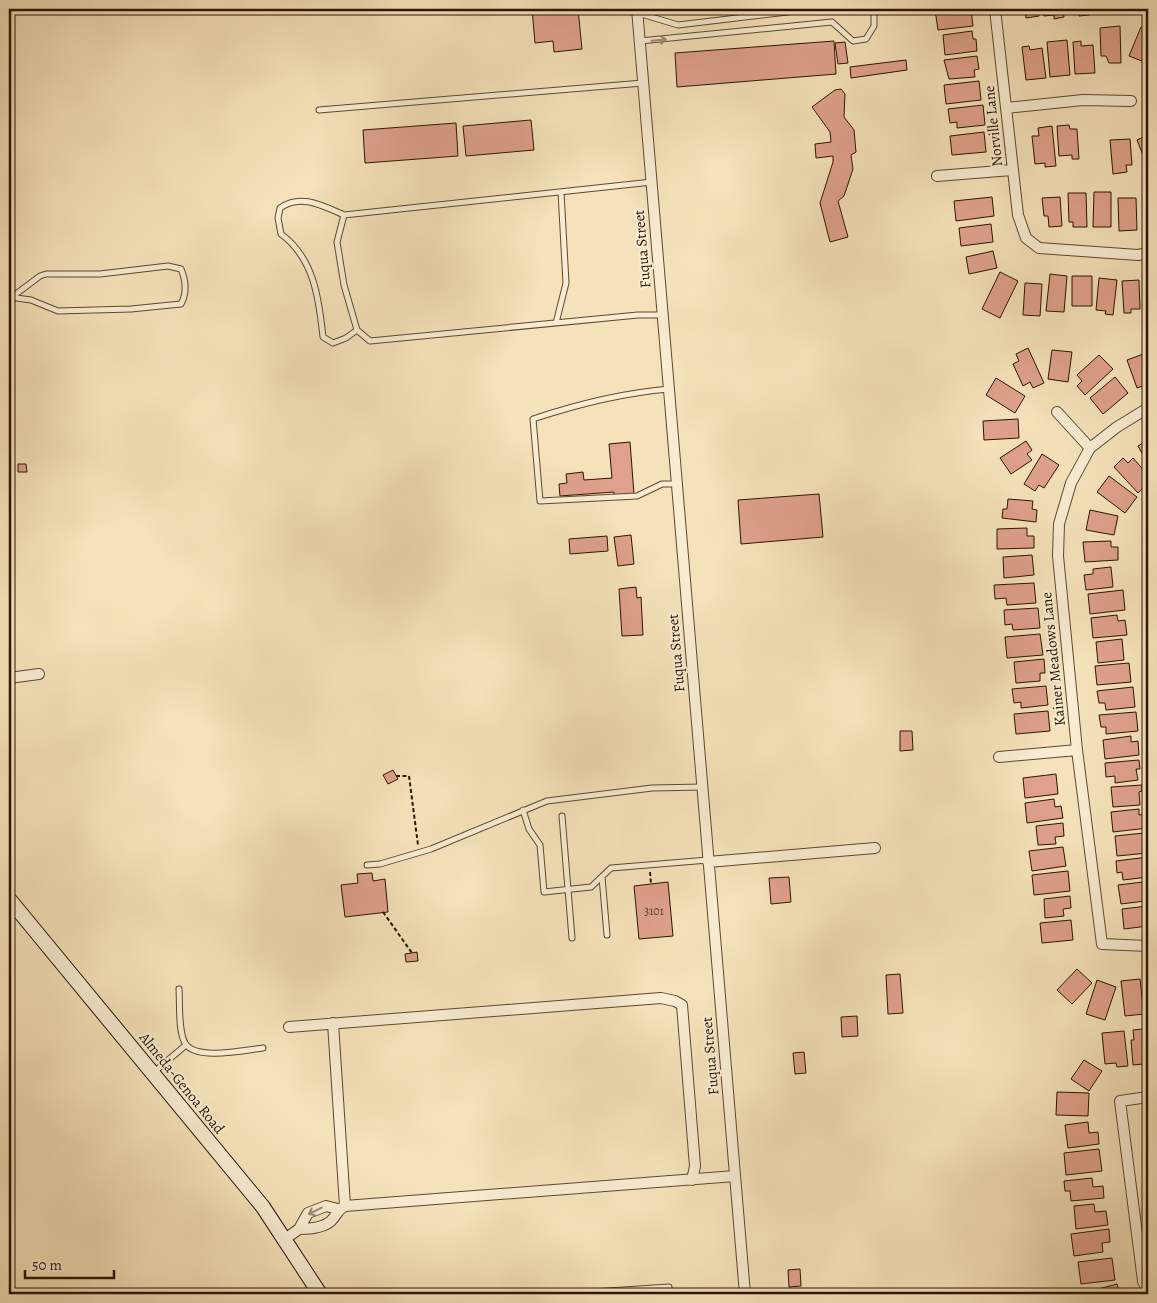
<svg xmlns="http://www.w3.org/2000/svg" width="1157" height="1303" viewBox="0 0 1157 1303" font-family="Alegreya,serif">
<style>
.building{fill:#dfa18b;stroke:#2b1400}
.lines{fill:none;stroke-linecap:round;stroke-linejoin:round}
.service-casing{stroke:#5e482e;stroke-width:7}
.minor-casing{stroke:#5e482e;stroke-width:12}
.secondary-casing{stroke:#2b1400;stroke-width:16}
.path{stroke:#2b1400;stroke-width:2;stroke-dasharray:4 2.5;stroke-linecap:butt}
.service{stroke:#f8ecd2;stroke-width:5}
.minor{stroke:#f8ecd2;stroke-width:10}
.secondary{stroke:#f8ecd2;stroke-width:14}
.oneway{stroke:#9c8b74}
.labels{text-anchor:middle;stroke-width:4;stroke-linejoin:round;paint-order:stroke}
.number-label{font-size:12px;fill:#583723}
.street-label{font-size:15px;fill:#2b1400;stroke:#f8ecd2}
</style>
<rect width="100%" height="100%" fill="#f5e2ba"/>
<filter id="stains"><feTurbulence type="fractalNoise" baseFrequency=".004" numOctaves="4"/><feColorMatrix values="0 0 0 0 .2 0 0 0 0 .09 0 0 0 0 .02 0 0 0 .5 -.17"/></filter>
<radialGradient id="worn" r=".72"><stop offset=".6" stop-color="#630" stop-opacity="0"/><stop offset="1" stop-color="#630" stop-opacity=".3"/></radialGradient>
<path class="building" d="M532,9H578L582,49L554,52L553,41L535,43Z
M670,9H705L670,12Z
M949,9H971L973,26L938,30L935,10Z
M1018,9H1038L1039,16L1026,18L1025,11H1018Z
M1043,9H1063L1064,17L1054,19V15L1044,16Z
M1068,9H1088L1089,15L1079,16V12L1068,14Z
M1120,26L1121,63H1109L1106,56H1101L1100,28Z
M1141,27L1147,29V63L1129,56Z
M972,31L973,39H976L977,51L945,55L943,35Z
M1067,40L1070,75L1050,77L1047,42Z
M834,41L836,74L677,87L675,53Z
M1081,41V46L1093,45L1095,73L1075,74L1073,42Z
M845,42L848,63L838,64L835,43Z
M1029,46L1030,50L1042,48L1046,78L1026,80L1022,47Z
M977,56L979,69L974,70L975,77L949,79L944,60Z
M906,60L907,70L851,78L850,67Z
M979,81L981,100L946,104L944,85Z
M841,89L845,94L844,117L854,130L856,152L851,155L853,169L844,196L838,201L848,237L830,242L820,203L833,162V156L816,158L815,144L831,142L830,132L812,107L835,90Z
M983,105L985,125L957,128V122L950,123L948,109Z
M531,120L534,150L466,156L463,126Z
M456,123L458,156L365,163L363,130Z
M1069,125L1070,129H1077L1079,159H1072V155L1059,156L1057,126Z
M1052,126L1056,166L1045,167V163L1035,164L1032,136H1039L1038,128Z
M984,132L986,152L952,155L950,136Z
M1148,135V168L1137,140Z
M1130,139L1132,165H1126L1127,172L1113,174L1110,140Z
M1094,192H1111V227H1093Z
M1068,193H1086L1087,227H1073V222H1069Z
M992,197L994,216L956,221L954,201Z
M1060,197L1062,226L1049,227L1048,216H1044L1042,198Z
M1118,198H1136L1137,230L1119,231Z
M991,224L993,242L961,246L959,228Z
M993,251L997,268L969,274L966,257Z
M1000,272L1018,281L1000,318L982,309Z
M1050,274L1067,276L1064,312L1046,311Z
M1072,276H1092V306H1072Z
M1099,278L1117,280L1113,315L1105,314L1106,311L1096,310Z
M1139,280L1140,309H1131V313H1124L1122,281Z
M1025,283L1042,284L1040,316L1023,315Z
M1028,348L1044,383L1033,388L1030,382L1023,386L1013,364L1019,361L1016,354Z
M1052,350L1072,352L1068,382L1048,379Z
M1146,353L1148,360V384L1137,388L1127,360Z
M1099,355L1113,369L1085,395L1077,386L1082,381L1077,375Z
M1115,377L1128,393L1103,414L1090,398Z
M996,378L1025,396L1015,413L986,395Z
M1018,419L1019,438L984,440L983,421Z
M1148,440V464L1138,446Z
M1026,441L1032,450L1027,454L1032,460L1011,474L1000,458Z
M630,442L634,494L614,495V492L560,496L559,484L567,483L566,474L583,472L584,480L612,478L609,444Z
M1042,454L1059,465L1044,488L1039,485L1035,491L1024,484Z
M1123,458L1128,463L1133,458L1148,475L1142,481L1146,485L1138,493L1114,467Z
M18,464H26L27,472H18Z
M1109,476L1137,497L1125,513L1097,492Z
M819,494L823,537L741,544L738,500Z
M1008,499L1033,501L1032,509L1037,510L1036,522L1002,518L1003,509H1007Z
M1090,510L1118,516L1114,535L1086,530Z
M1027,528V536H1034V548L997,549V529Z
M631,535L634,564L618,566L614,537Z
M607,536L608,551L570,554L569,539Z
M1111,541V547H1118V560L1085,562L1083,542Z
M1032,555L1034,575L1004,578L1003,557Z
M1111,567L1113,587L1086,590L1084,575L1093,574V569Z
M1034,583L1036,603L1007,605L1006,598L995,599L994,585Z
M636,587L637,598L641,597L643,635L622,636L619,589Z
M1123,590L1125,610L1090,614L1088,594Z
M1038,608L1040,628L1013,630L1012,624L1005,625L1004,610Z
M1117,615L1118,621L1125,620L1127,635L1093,638L1091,618Z
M1040,634L1043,655L1007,658L1005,637Z
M1122,639L1124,660L1098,663L1096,642Z
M1044,659L1045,673H1040V681L1016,683L1014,662Z
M1129,663L1131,682L1097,685L1095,666Z
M1046,686L1048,705L1021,708V702L1014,703L1012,689Z
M1133,687L1135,707L1106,710L1105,703H1099L1097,691Z
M1048,711L1050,731L1016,734L1014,714Z
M1136,712L1138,731L1106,734V727H1101L1099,715Z
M900,731H912L913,750L900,751Z
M1131,736V742L1138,741L1139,755L1105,759L1103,740Z
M1139,760L1140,769H1136L1138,780L1115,783V776L1106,777L1105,763Z
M393,770L398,779L388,784L383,775Z
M1056,774L1058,794L1025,798L1023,778Z
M1142,785V791L1139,792L1140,805L1113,807L1111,787Z
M1054,799L1055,807L1061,806L1063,818L1027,823L1025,803Z
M1139,809V815L1146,814L1148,828L1113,832L1111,812Z
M1063,823L1064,836L1055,837L1056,844L1038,845L1036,826Z
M1144,833L1145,844L1148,843V853L1117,856L1115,836Z
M1063,847L1066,866L1032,871L1029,851Z
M1148,857V877L1123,880L1122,872L1117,873L1116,861Z
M1068,871L1070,891L1034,895L1032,875Z
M372,873L373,881L385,879L388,912L345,917L341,885L358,883L357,874Z
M789,877L791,902L771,904L769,878Z
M668,882L673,936L639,939L634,886Z
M1143,882L1145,901L1121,904L1118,885Z
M1070,896L1071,908L1063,909L1064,916L1045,918L1044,899Z
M1148,906V926L1124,929L1122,909Z
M1071,920L1073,940L1042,943L1040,923Z
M417,952L418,961L406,962L405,954Z
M1077,969L1092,983L1072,1004L1057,990Z
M900,974L903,1013L888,1014L886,975Z
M1140,979L1144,1014L1125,1016L1121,981Z
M1097,980L1116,987L1105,1020L1086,1014Z
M857,1016L858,1036L842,1037L841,1017Z
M1143,1029L1144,1040L1148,1039V1070H1144L1143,1064L1133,1065L1131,1040H1134L1133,1030Z
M1124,1031L1128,1066L1117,1067L1116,1063L1105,1064L1102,1033Z
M804,1052L806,1073L795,1074L793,1053Z
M1084,1060L1102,1071L1089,1091L1071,1079Z
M1057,1092L1089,1093L1088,1116L1056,1115Z
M1148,1120V1160H1147L1143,1121Z
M1088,1122L1089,1133L1098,1132L1099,1144L1068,1148L1065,1125Z
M1099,1149L1102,1171L1066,1175L1064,1153Z
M1092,1178L1093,1187L1103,1186L1104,1198L1071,1201L1070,1191H1065L1064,1181Z
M1094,1204L1095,1212L1106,1211L1108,1225L1076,1229L1074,1206Z
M1109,1229L1110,1242L1102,1243L1103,1252L1074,1256L1071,1234Z
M1112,1258L1115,1280L1081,1284L1078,1262Z
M800,1269L801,1286L789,1287L788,1270Z
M1117,1284L1120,1294H1087V1292Z"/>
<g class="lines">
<g class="service-casing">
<path id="service" d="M638,13L678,25L813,9
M640,41L832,22L853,41L866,39L874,26V9
M319,110L643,83
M652,182L344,215L337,242L344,285L357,330L370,341L638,315H662
M344,215C323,206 301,193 280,208L278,218L281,234C314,258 319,299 323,337L333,343L346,338L357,330
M9,297L31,300L58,311L131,309L181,304C187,293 186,281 181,269L168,266L100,274H46L40,276L12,297
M556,323L566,283L561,192
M669,389C622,393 578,404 533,419L540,501L637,496L662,484H677
M523,810L529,829L540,845L544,892L591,887L611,868L708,860
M562,816L572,938
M367,865L380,864L431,849L547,801L652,788L702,787
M602,877L607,935
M179,989C180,1003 178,1032 185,1043C195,1061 245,1050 263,1048
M154,1072L186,1045
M563,1294L669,1287L670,1294"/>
</g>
<g class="minor-casing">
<path id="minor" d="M637,9L745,1294
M995,9L1018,215L1026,238L1039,248L1138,255L1148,253
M1006,108L1083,100L1131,101
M937,176L1012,170
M1148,408L1117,427L1090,448L1071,483L1059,524L1058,556L1077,750L1102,944L1148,946
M1057,412L1090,448
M9,678L39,674
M999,757L1077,750
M708,862L875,848
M333,1023L345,1206
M289,1027L661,998L675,1001L682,1005L695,1166L692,1180
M1148,1097L1120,1101L1143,1281L1148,1293
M299,1229C310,1229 323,1228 331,1221C337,1215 337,1210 345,1206L735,1176
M285,1239L299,1229L308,1213L326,1206L338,1209"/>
</g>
<g class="secondary-casing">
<path id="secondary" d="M9,899L263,1207L320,1294"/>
</g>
<path class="path" d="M396,776H409L418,845
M650,872L651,884
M383,912L412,953"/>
<use href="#service" class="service"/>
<use href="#minor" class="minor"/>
<use href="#secondary" class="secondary"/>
</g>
<defs><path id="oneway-shaft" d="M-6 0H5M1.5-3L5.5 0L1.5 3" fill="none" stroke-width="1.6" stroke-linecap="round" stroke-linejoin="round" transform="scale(1.25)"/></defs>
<g class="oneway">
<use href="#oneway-shaft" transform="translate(659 40) rotate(-5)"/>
<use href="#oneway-shaft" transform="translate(315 1211) rotate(154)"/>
</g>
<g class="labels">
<g class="number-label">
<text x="654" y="915">3101</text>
</g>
<g class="street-label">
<text transform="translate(993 126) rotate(-96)" y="5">Norville Lane</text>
<text transform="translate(642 249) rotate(-95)" y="5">Fuqua Street</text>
<text transform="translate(676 653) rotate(-95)" y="5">Fuqua Street</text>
<text transform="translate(1053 659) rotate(-96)" y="5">Kainer Meadows Lane</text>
<text transform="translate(710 1056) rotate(-95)" y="5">Fuqua Street</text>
<text transform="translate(182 1083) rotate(51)" y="5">Almeda-Genoa Road</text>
</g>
</g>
<rect width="1157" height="1303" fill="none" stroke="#f5e2ba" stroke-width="30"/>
<rect x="10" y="10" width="1137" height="1283" fill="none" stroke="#2b1400" stroke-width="2.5"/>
<rect x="15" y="15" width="1127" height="1273" fill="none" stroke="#2b1400"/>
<path d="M25 1270v8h89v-8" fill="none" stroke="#2b1400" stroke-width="2.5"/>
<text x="32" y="1270" font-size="15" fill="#2b1400" stroke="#f8ecd2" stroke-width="4" paint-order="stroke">50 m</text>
<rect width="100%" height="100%" filter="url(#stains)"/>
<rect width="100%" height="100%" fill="url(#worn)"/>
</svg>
